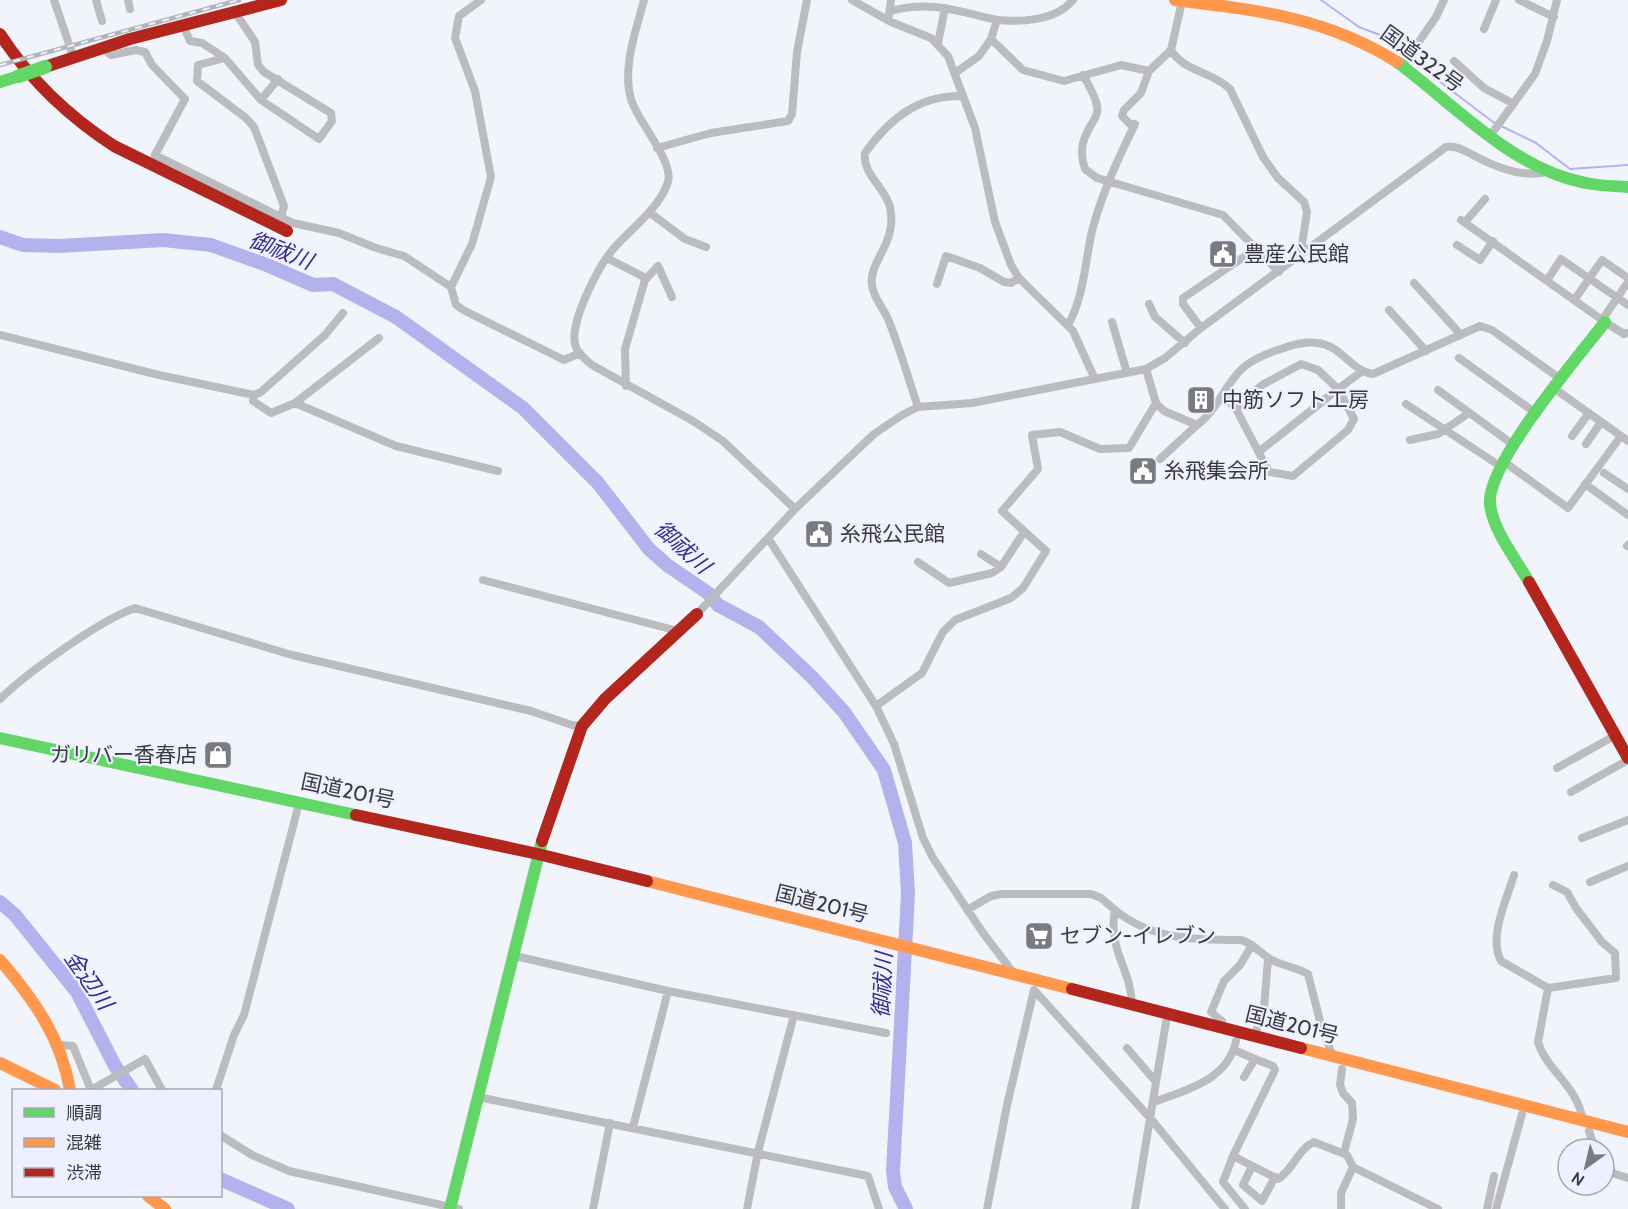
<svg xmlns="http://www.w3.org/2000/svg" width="1628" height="1209" viewBox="0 0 1628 1209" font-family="Cabin,'Noto Sans JP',sans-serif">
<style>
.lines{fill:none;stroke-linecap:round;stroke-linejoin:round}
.stream{stroke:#b2b3ed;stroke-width:2}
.river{stroke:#b2b3ed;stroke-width:14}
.street{stroke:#bbbcbf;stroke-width:8}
.fast{stroke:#63d668;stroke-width:12}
.slow{stroke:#ff974d;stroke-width:12}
.jam{stroke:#b3261e;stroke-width:12}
.rail-casing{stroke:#b4b4b7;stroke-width:4.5}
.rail{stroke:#eff0ff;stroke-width:2;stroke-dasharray:7;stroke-linecap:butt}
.fast-bridge{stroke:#63d668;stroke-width:14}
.labels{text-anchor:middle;stroke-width:4.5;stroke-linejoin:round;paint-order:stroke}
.street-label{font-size:21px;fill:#39393f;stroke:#eff0ff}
.poi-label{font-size:21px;fill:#39393f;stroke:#eff0ff;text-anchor:start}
.water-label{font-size:22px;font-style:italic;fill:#382b86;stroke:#eff0ff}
</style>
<rect width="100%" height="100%" fill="#f2f4fc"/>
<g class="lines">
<path class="stream" d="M1321,0L1359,27L1380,35L1406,55
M1410,59L1493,122L1536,143L1570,169L1628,165"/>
<path class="river" d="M0,237L23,245L60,246L163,240L211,245L267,265L313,285L333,284L396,317L523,408L598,483L649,549L667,565L708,593L718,605L759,627L812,677L844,712L884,770L905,843L908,894L893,1171L895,1187L906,1209
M0,902L15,915L77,992L115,1066L132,1090
M220,1179L288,1209"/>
<path class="street" d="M54,0L73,56
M96,0L102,21
M128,0L130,9
M644,0C636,31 622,67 631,99C637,122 677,163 667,185C657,210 632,228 614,248C599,265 570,321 575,344C577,353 585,359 592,365L693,421L723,441L795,509
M852,0L891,22L931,38L948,56L975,128L995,222L1011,265L1019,278L1073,331L1094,377
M1519,0L1554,17
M1182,1L1171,50C1183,71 1213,72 1230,89L1263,157L1278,178L1304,202L1307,212L1300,257
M890,11C930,0 957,11 997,20L991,39
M889,15L891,0
M997,20C1021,22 1056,21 1073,0
M183,25L190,41L202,43L225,58L198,65L197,81L246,118L254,127L284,206L281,217
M1484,29L1496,0
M938,43L945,8
M102,47L111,55L136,50L145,52L152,65L185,99L155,155L293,223L339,233L376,248L404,256L451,287L456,305L465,311L564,360L580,353
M225,58L261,100L319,139L332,121L331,113L264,72L258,65L255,42L235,12
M1454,61L1484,88L1512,103
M1402,66L1436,17L1444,0
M955,73L979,56L991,39L1023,70L1064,81L1121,65L1149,71L1171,50
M1083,75C1088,84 1095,95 1097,106C1101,122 1073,134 1085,169L1097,178L1223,215L1279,272
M261,100L278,79
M1133,127L1122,116L1124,110L1141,93L1149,71
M1490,136L1535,74L1547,41L1557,0
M657,148L711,133L788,121L792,114L797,52L807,0
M649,212L685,239L706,247
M1461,220L1605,322L1624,334L1628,333
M1465,222L1485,199
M1457,245L1480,260L1493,241
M607,258L642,276L645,280L625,349L626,386
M1548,279L1561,259L1628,305
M645,280L658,266L672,297
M1414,283L1461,335
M937,284L946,256L980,268L1004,282L1011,283L1019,278
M451,287L472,244L491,177L475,91L455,38L459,16L481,0
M1575,299L1602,260L1628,278
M1149,304L1155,317L1185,343
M1389,310L1426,351
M1602,320L1628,282
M1112,322L1127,373
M1068,325C1084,297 1085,262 1092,231C1102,193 1118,159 1135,124
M1201,328L1183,304V298L1257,248
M0,335L159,375L254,395L261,392L325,335L343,313
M1459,358L1537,414
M1146,369L1156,403L1164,411L1197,425C1218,410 1225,383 1244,367C1255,358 1268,353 1281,349C1294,344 1305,341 1318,343C1342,346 1351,371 1373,374L1480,326L1492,330L1562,380
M1555,389L1628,441
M1438,390L1515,446
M254,395L253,401L271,413L295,403L379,338
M1224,396L1236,409L1269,472L1293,476L1348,430L1354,419L1338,389L1361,372
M295,403L396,446L498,471
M1406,404L1500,466
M918,407C908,378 900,348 888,319C883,308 874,298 872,286C868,261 898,244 890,207C885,187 862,174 865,153C890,118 919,95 963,96
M1236,409L1262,385L1301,364L1318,370L1338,389L1260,451
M1572,436L1589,413
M1410,440L1438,434L1469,413
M1586,444L1601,422
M1160,459L1197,425
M1503,461L1568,508L1621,436
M1604,473L1628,489
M1585,484L1628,515
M768,538L876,706L894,744L923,838L933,858L983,933L1012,971
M1627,546L1628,545
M981,554L1001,567
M918,562L949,583L992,573L1001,567L1024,532
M483,580L678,631
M697,614L795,509L874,434L902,415L918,407L972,403L1146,369L1165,358L1201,328L1446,147C1458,146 1463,150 1473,155C1495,167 1522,178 1546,172
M0,699C27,673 100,620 135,608L292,655L531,711L572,725L582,726
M876,706L922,673L943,632L955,620L1011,598L1023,588L1046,551L1002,511L1038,469L1032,435L1060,432L1100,449L1129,448L1156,403
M1557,768L1616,735
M1571,792L1628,760
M1582,838L1628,820
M1514,875C1507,899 1488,937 1501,961L1548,988L1538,1042C1546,1070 1578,1086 1583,1121
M1590,882L1628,866
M967,910L991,896L1002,894H1091L1101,898L1115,910C1107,950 1132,970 1132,1006
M1115,910C1151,940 1197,940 1241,940C1253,943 1260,953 1270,959C1282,966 1296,967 1308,974L1321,1025L1333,1057
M515,956L668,991L886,1033
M1548,988L1616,978L1615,953L1602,942L1576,908L1567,892L1553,885
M1034,990L1151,1119L1225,1209
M1222,1028V1021L1211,1012L1224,981L1240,965L1252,945
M1254,1037L1264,1008L1268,959
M60,1045L73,1046L91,1090L145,1059L162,1090
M1127,1048L1156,1082
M1234,1050L1255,1059L1244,1077
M1255,1059L1273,1066L1275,1070L1233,1156L1278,1179C1293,1170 1298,1149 1314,1142L1347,1155L1353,1167L1438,1209
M1342,1069L1340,1085L1343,1093L1352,1103L1353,1119L1344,1153
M216,1090L234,1035L244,1015L297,811
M478,1097L868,1176L879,1209
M1154,1102C1186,1090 1228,1080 1236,1041
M633,1127L668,991
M1589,1131L1595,1149
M220,1135L252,1155L289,1171L459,1209
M1233,1156L1223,1182L1245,1209
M1604,1165L1615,1174L1628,1178
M1252,1166L1243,1185L1262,1201L1275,1177
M593,1209L610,1123
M747,1209L758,1152L794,1015
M987,1209L1007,1105L1034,990
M1135,1209L1166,1022
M1341,1209V1193L1353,1167
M1487,1209L1494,1176
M1496,1209L1522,1114"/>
<path class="fast" d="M1397,62C1455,105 1512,169 1586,183C1600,186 1614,186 1628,187
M0,82L19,76
M1529,582C1516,559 1493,531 1490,504C1486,464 1579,356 1605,322
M0,738L356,815
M450,1209L542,841"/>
<path class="slow" d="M1175,0C1256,10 1326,17 1397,62
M647,881L1072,989
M0,960C34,1000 61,1037 70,1090
M1301,1048L1628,1132
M0,1063L55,1090
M148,1196L165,1209"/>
<path class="jam" d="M0,34C30,80 68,116 114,146L287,231
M45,67L130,39L281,0
M1529,582L1628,758
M356,815L538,854L647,881
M542,841L582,726L605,699L697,614
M1072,989L1301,1048"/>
<g class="rail-casing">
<path id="rail" d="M0,65L239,0"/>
</g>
<use href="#rail" class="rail"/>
<path class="fast-bridge" d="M19,76L45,67"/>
</g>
<defs>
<g id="civic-square" transform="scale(1.5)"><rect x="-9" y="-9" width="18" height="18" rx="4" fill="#7a7a81" stroke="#eff0ff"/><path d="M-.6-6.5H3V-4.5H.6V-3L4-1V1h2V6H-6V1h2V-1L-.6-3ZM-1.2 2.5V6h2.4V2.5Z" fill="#fff"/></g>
<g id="building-square" transform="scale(1.5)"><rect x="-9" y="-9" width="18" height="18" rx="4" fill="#7a7a81" stroke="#eff0ff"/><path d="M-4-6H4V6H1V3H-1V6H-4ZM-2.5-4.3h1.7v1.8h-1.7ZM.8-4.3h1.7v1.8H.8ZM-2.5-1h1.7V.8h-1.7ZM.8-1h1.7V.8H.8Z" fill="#fff"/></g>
<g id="shop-square" transform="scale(1.5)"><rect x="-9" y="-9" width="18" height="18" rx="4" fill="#7a7a81" stroke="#eff0ff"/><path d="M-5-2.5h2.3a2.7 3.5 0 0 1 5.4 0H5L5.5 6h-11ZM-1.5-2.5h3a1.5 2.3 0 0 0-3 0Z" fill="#fff"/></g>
<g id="supermarket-square" transform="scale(1.5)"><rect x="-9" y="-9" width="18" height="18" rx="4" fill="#7a7a81" stroke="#eff0ff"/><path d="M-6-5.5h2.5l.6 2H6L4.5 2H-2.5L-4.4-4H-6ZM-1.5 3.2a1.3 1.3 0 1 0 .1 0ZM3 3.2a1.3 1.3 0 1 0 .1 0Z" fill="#fff"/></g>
</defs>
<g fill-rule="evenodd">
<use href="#civic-square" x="1223" y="254"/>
<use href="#building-square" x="1201" y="400"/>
<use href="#civic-square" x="1143" y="471"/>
<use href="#civic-square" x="819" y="534"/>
<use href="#shop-square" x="218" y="755"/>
<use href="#supermarket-square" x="1039" y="936"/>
</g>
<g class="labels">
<g class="street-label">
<text transform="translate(1422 59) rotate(36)" y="7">国道322号</text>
<text transform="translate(348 791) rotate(12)" y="7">国道201号</text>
<text transform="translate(822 904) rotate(14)" y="7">国道201号</text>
<text transform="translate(1292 1025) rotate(14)" y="7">国道201号</text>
</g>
<g class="poi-label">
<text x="1244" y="261">豊産公民館</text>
<text x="1222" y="407">中筋ソフト工房</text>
<text x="1164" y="478">糸飛集会所</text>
<text x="840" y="541">糸飛公民館</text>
<text x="197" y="762" text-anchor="end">ガリバー香春店</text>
<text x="1060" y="943">セブン-イレブン</text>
</g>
<g class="water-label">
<text transform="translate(281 250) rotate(21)" y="8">御祓川</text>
<text transform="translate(683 547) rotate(42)" y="8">御祓川</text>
<text transform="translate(89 980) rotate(55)" y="8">金辺川</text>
<text transform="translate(882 985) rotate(-87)" y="8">御祓川</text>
</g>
</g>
<rect x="12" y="1089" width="210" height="108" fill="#eff0ff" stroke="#a6a7b2" stroke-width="1.5"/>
<rect x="24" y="1108" width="30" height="9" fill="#63d668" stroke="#a6a7b2" stroke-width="1.5"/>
<text x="66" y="1119" font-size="18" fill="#39393f">順調</text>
<rect x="24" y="1138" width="30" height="9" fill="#ff974d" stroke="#a6a7b2" stroke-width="1.5"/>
<text x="66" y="1149" font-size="18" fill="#39393f">混雑</text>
<rect x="24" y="1168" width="30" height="9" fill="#b3261e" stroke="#a6a7b2" stroke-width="1.5"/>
<text x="66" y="1179" font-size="18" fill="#39393f">渋滞</text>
<g transform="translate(1586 1167) rotate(214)"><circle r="28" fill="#eff0ff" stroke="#a6a7b2" stroke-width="1.5"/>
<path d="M0-4.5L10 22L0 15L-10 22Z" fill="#7a7a81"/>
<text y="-9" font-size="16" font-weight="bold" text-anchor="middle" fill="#39393f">N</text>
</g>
</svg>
